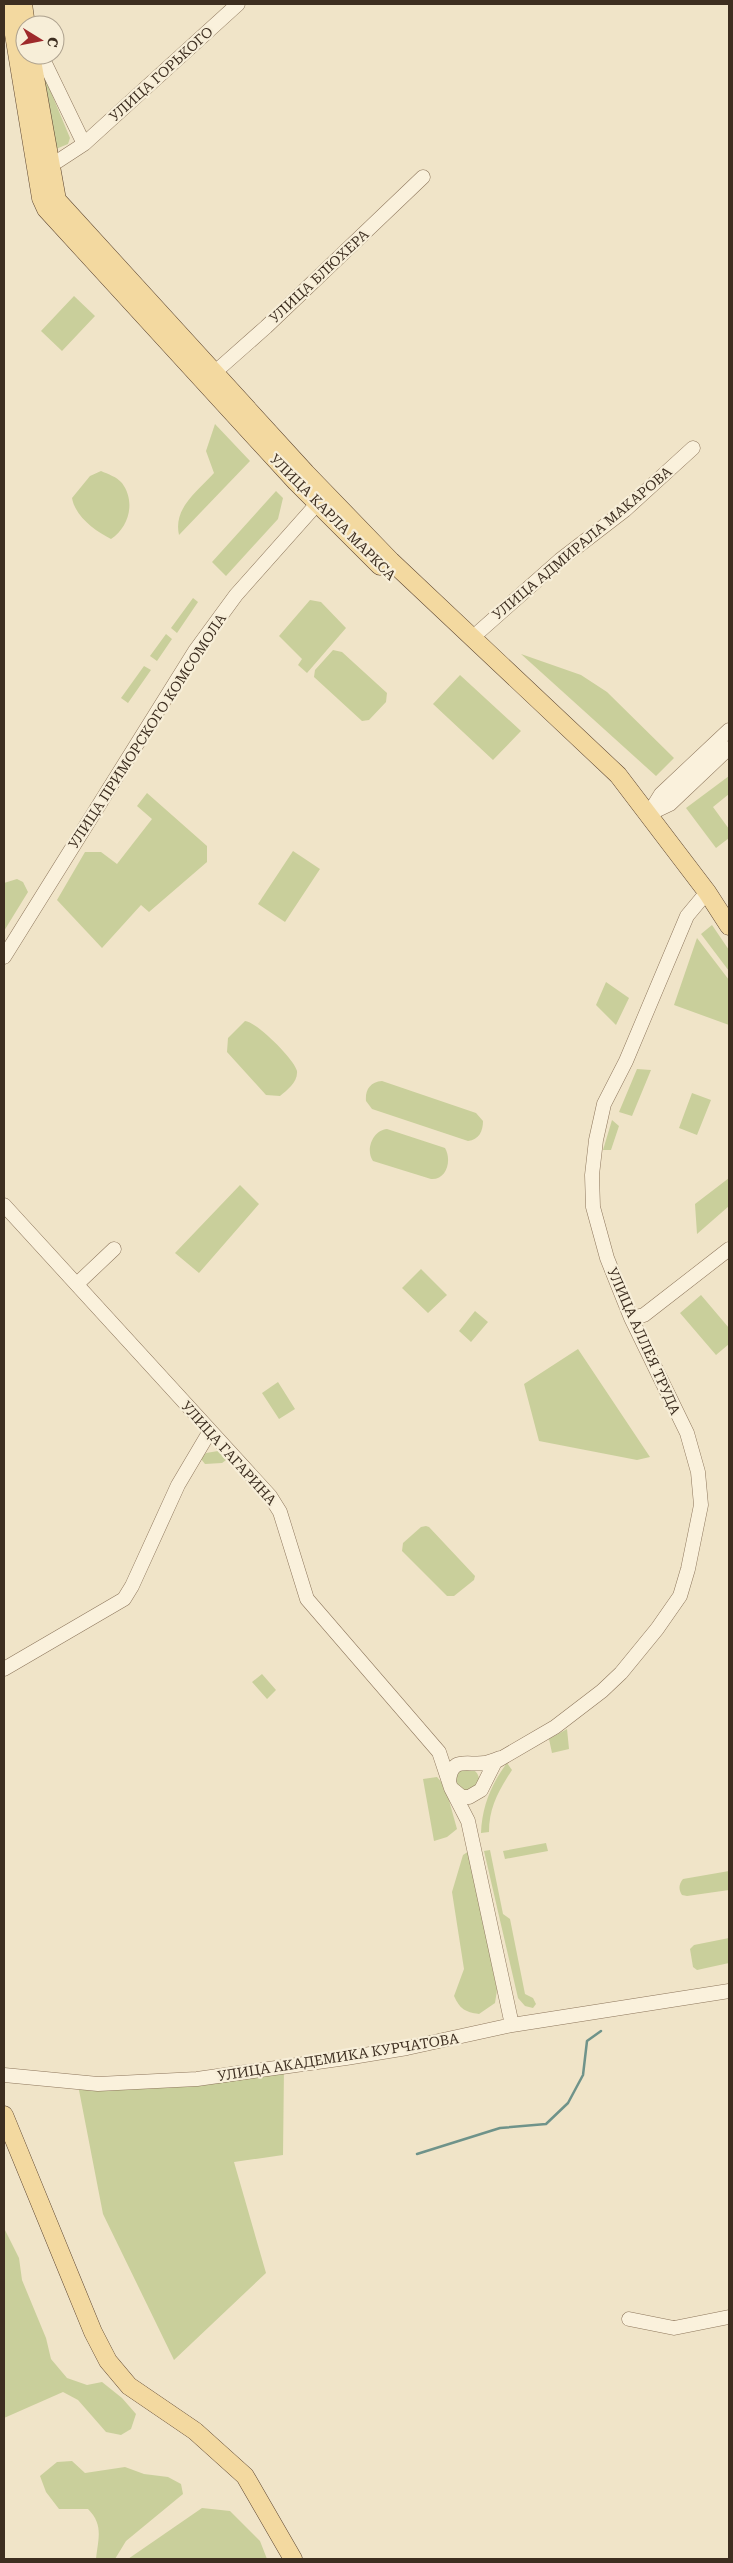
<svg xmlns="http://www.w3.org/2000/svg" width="733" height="2563" viewBox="0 0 733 2563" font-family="'Roboto Serif',serif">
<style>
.green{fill:#c9cf9b}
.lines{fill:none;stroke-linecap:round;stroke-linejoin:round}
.stream{stroke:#6f938a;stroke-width:2.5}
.minor-casing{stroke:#8d765c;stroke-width:15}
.major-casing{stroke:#5b4430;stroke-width:19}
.minor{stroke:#faf1dc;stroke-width:14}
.major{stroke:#f3d9a0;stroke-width:18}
.labels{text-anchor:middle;stroke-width:4.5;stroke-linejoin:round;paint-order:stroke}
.street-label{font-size:14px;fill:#3d2e20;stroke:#f7eed8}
</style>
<rect width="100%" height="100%" fill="#f0e4c8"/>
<path class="green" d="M38,61L70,138L68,144L56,149Z
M74,296L95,316L62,351L41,331Z
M215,424L250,461L179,535C173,508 197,492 214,473L206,451Z
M101,471C108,474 117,477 122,483C136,502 129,527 111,539C95,531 75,516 72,498L90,476Z
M276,491L283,498L278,519L226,576L212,562Z
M193,598L198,602L177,633L171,628Z
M310,600L321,602L346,628L307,673L298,665L302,659L279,636Z
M166,634L172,639L157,661L150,656Z
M333,650L342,652L387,693L386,702L369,720L362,721L314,677L315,670Z
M521,654L581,675L607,692L674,758L656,776Z
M144,666L151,670L128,703L121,698Z
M460,675L521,731L493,760L433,704Z
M729,776V794L713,807L729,829V838L716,848L686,808Z
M147,793L207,846V862L149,912L141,905L102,948L57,900L85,852H101L117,864L152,819L137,806Z
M293,851L320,869L285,922L258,904Z
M17,879L23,882L28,892L4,931V883Z
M712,925L729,950V971L701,934Z
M697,938L729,980V1025L674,1005Z
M606,982L629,998L616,1025L596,1005Z
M245,1021C257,1022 295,1060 297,1071C298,1082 287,1090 280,1096L266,1095L227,1052L228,1038Z
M637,1069L651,1070L632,1116L619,1112Z
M382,1081L476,1113L483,1121C483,1131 479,1140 468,1141L372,1109L366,1101C365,1090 370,1082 382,1081Z
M692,1093L711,1100L697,1135L679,1128Z
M612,1120L619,1126L611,1150H603Z
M387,1129L445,1148C452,1160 447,1180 431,1179L373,1161C365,1150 373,1130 387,1129Z
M729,1178V1206L697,1234L695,1204Z
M240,1185L259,1204L199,1273L175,1253Z
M421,1269L447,1295L428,1313L402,1288Z
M701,1295L729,1328V1344L716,1355L680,1313Z
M475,1311L488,1322L471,1342L459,1331Z
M578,1349L650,1457L637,1460L539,1441L524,1384Z
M278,1382L295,1409L279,1419L262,1393Z
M218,1451L223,1452L229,1458L222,1463L205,1464L201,1459L206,1453Z
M426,1526L429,1527L475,1576L474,1580L454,1596H447L402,1551L403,1543L421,1527Z
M262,1674L276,1690L267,1699L252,1682Z
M567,1729L569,1749L552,1753L549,1739Z
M507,1763L512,1770C499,1790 489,1807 489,1832L481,1833C482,1807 491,1784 507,1763Z
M455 1780a12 12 0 1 1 24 0a12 12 0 1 1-24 0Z
M437,1777L445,1786L457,1829L447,1837L434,1841L423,1779Z
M546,1843L548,1851L505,1859L503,1851Z
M490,1850L503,1914L510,1919L525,1994L533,1998L536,2004L533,2008L525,2006L518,1998L484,1851Z
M469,1851L497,1990L495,2003L479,2014C465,2012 460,2009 454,1996L464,1969L452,1892L463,1855Z
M729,1871V1890L687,1896L682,1895C678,1889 679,1884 683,1879Z
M729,1938V1963L697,1970L693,1967L690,1949L694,1945Z
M284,2067L283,2155L234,2162L266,2273L174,2360L103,2214L78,2085Z
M4,2228L19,2258L22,2280L46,2338L51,2359L67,2378L87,2385L102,2382L122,2398L136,2414L131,2429L121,2435L106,2432L78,2400L63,2392L4,2418Z
M72,2461L85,2473L125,2467L144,2474L168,2477L181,2484L183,2494L126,2541L115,2559H96C98,2539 104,2525 88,2509H59L46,2492L40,2476L57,2462Z
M202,2508L230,2511L260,2541L267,2559H128Z"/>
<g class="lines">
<path class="stream" d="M417,2154L500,2128L546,2124L568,2103L583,2075L587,2041L601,2031"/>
<g class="minor-casing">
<path id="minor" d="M41,55L84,144
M41,163L58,161L84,144L238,4
M214,373L266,327L423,177
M472,638L560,560L625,510L693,448
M649,814L670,804L729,748
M648,815L661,794L729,730
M4,957L195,651L236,595L324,496
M4,1205L270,1496L280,1512L307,1599L439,1752L451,1788L468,1821L512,2025
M77,1284L114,1249
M631,1318L644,1315L729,1249
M4,1669L124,1599L132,1586L178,1485L210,1431
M449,1782C451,1755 468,1766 485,1763C490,1762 495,1760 500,1758
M451,1788L462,1797H469L481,1790L495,1762L555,1727L602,1691L621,1673L657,1629L680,1596L688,1569L701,1505L698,1472L687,1433L631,1318L607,1258L593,1207L592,1175L596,1140L604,1104L626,1061L687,916L707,892
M4,2075L98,2084L197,2079L346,2058L407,2048L512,2025L729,1991
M629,2319L674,2328L729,2317"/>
</g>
<g class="major-casing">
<path id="major" d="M9,4L41,198L46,209L296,482L380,566
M23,4L26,25
M31,55L57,200L306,473L391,561L618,775L707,892L729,926
M4,2115L93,2332L108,2361L129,2386L195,2431L245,2476L293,2559"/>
</g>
<use href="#minor" class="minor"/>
<use href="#major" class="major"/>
</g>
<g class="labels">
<g class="street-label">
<text transform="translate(161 74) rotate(-42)" y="5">УЛИЦА ГОРЬКОГО</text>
<text transform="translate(319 276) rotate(-43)" y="5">УЛИЦА БЛЮХЕРА</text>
<text transform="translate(333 517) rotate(45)" y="5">УЛИЦА КАРЛА МАРКСА</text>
<text transform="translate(582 543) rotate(-40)" y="5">УЛИЦА АДМИРАЛА МАКАРОВА</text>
<text transform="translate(147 731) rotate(-57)" y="5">УЛИЦА ПРИМОРСКОГО КОМСОМОЛА</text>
<text transform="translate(644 1341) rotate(66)" y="5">УЛИЦА АЛЛЕЯ ТРУДА</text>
<text transform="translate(229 1453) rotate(48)" y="5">УЛИЦА ГАГАРИНА</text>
<text transform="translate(338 2057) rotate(-9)" y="5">УЛИЦА АКАДЕМИКА КУРЧАТОВА</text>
</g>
</g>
<rect width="733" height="2563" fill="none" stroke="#3d2e20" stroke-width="10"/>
<g transform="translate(40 40) rotate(100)"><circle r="24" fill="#f7eed8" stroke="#ada18e"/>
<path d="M0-4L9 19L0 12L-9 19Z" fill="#9e2a2b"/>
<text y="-8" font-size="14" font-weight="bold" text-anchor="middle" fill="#3d2e20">С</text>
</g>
</svg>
